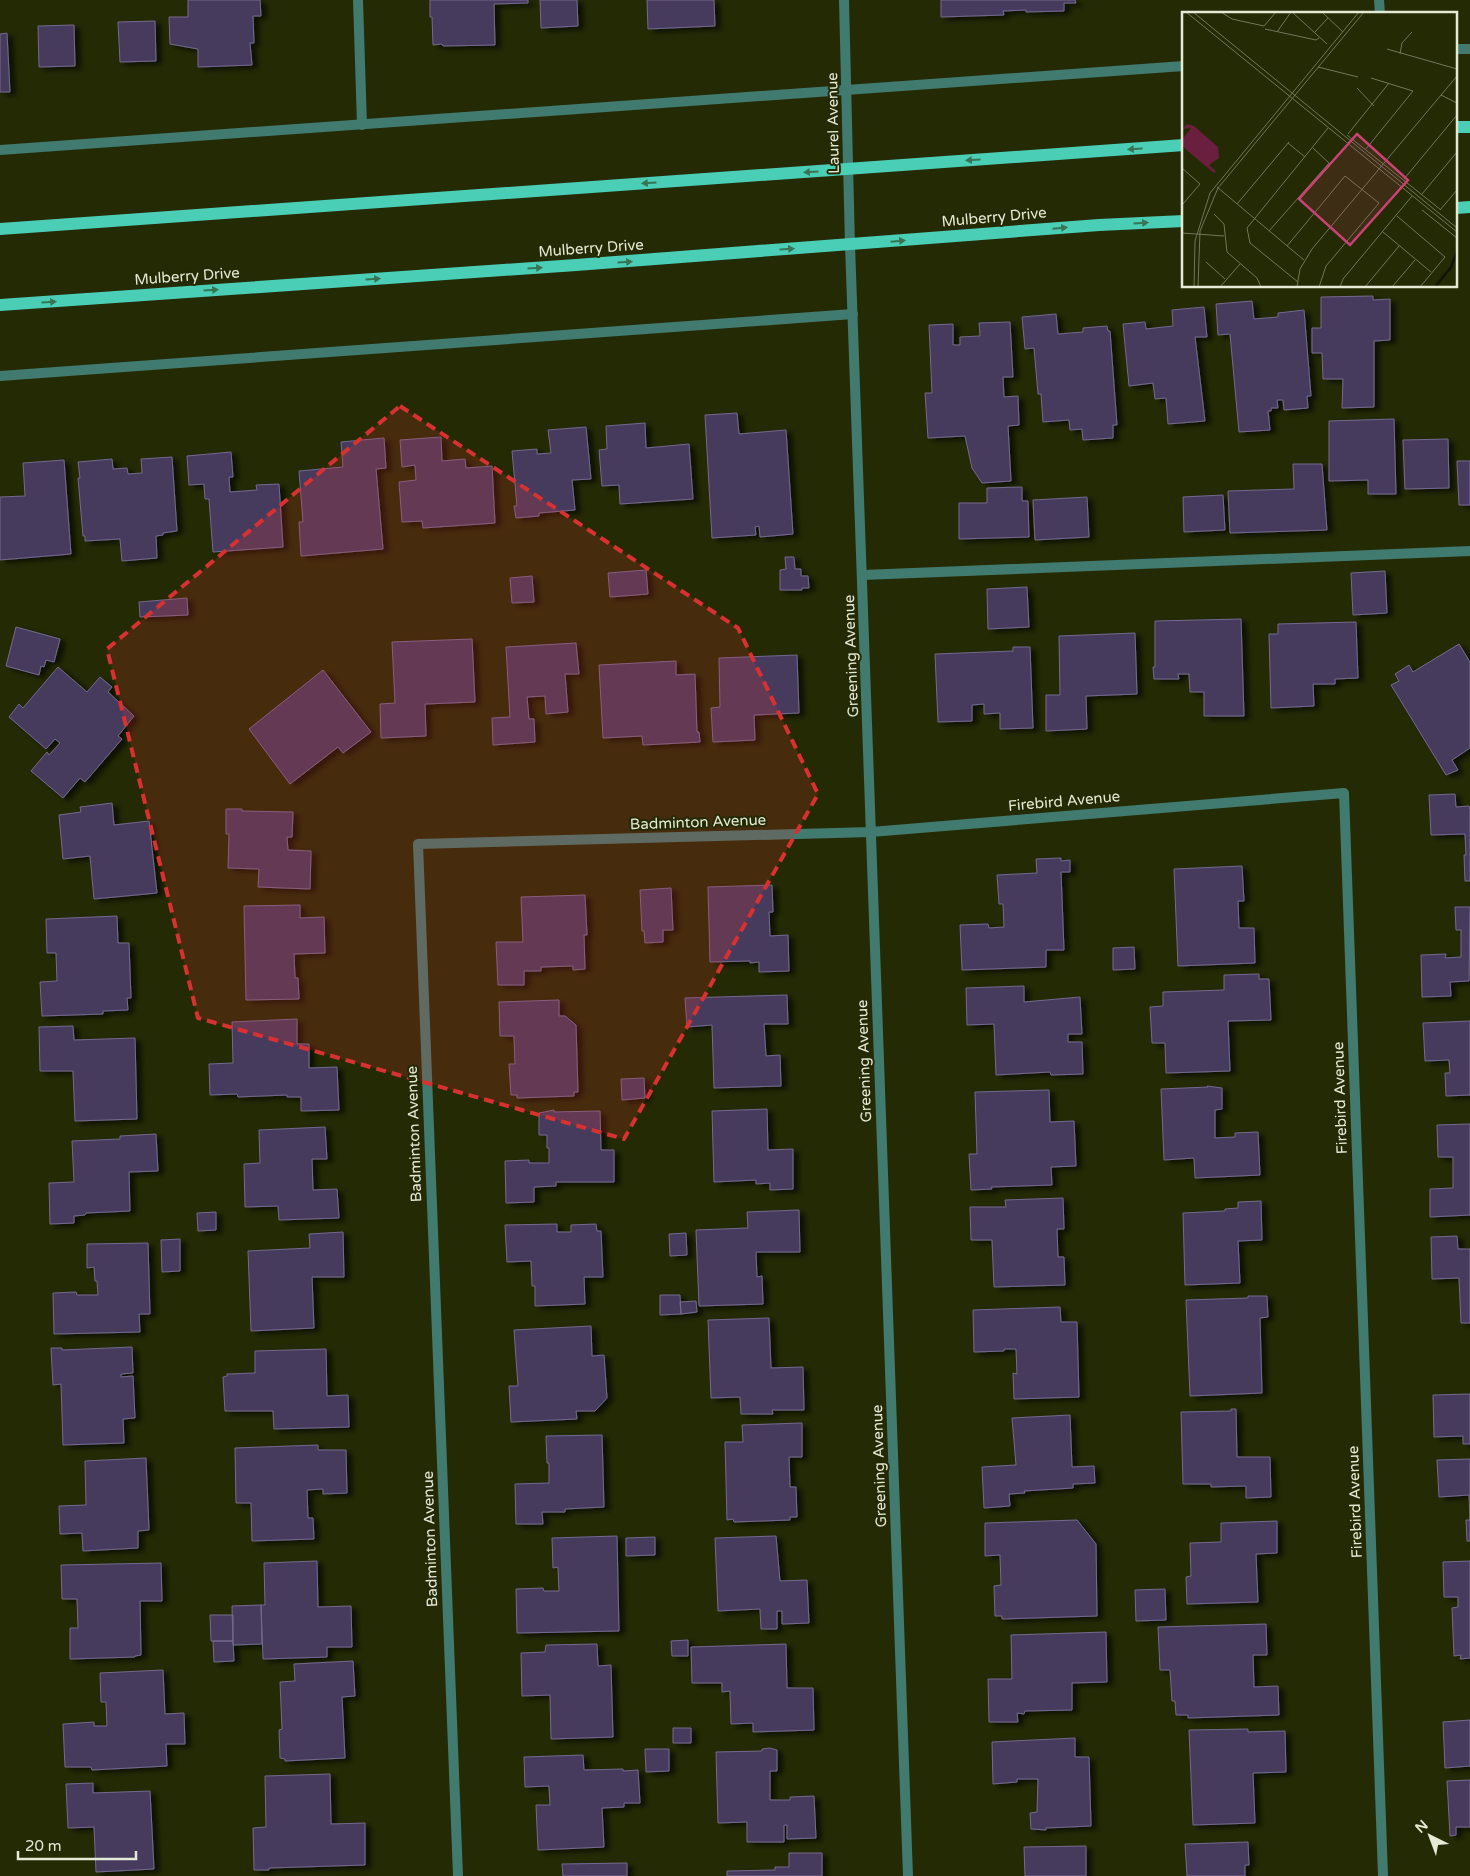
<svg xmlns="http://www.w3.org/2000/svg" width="1470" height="1876" viewBox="0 0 1470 1876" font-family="'Varela Round',sans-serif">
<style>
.building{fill:#463b5d;stroke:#74698e;filter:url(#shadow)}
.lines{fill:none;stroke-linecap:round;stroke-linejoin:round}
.service{stroke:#417a6e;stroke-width:10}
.minor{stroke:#417a6e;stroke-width:10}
.tertiary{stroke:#417a6e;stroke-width:10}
.primary{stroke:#4bceb6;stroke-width:12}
.oneway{fill:#367454}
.marked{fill:#d73231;fill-opacity:0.2;stroke:#d73231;stroke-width:4;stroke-dasharray:10 6;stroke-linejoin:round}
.labels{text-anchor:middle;stroke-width:4;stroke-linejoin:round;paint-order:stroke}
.street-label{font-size:15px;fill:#e5ead5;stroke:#242a04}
.inset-river{fill:none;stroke:#111406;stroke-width:2.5}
.inset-road{fill:none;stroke:#717758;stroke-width:1}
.view{fill:#c94273;fill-opacity:0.15;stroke:#c94273;stroke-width:2.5}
.inset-edge{fill:none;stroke:#e5ead5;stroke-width:2.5}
</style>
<defs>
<filter id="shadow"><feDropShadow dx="5.5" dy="3" stdDeviation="2.5" flood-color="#0009"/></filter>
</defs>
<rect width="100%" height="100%" fill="#242a04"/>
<path class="building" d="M188,0H260L261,16H253L254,43H250L252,65L198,67V49L170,44L169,17H188Z
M430,0H528V3L494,4L495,45L443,46L442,44L433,45L432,17H430Z
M540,0H577L578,26L541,28Z
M647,0H714L715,26L648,29Z
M941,0H1075L1076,3H1064V11L1026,12V10L1003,11L1004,15L941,17Z
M155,21L156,61L120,62L118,22Z
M74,25L75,66L39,67L38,26Z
M7,33L10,92H0V34Z
M1373,296V300L1390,299V340L1374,341V407L1342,408L1343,379H1323L1322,353H1312V328H1321V297Z
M1252,301L1254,319L1278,317V313L1304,310L1311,396H1307L1308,408L1284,410L1283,400H1277L1278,408H1271V411H1268L1270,430L1239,432L1230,334L1218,335L1216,304Z
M1204,307L1207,337H1195L1205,421L1168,424L1166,398L1155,399L1153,383L1129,386L1123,324L1145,322L1146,329L1173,326L1172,310Z
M1056,314L1058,334L1083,332V328L1107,326L1108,331H1110L1117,425H1113V438L1083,440L1082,429L1070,430L1069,420L1043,422L1041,394H1038L1034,348L1025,349L1022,317Z
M1010,322L1013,377H1003L1004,397L1018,396L1019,425L1008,426L1011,481L982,483L972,468L965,436L928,438L925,393H932L929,325L953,324V345H960V337L980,336L979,323Z
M737,413L739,434L786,430L793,534L760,537L759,526L755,527L756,535L712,538L705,415Z
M1394,419L1396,494H1368V480L1329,481V421Z
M645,423L646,448L689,444L693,499L620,504L619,485L602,486L599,450L607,449L606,426Z
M586,427L591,479L572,480L575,510L539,513V516L516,518L514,506H517L512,451L537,449V454L551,453L548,430Z
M441,437L442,461L465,459L466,468L492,466L495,523L423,528L422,521L402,522L399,482L416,480L415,465L402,467L400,440Z
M384,438L386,468L376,469L383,549L301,556L299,522H303L299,471L343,467L341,442Z
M1448,439L1449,488L1405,489L1403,440Z
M231,452L233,477H229L230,492L257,490L256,485L279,484L283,547L213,552L209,499H205L204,484L189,485L187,456Z
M172,457L177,531L163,533V535L156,536L157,558L122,561L120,539L85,541V536H83L78,478H80L78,462L112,459L113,469L127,468L128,474L142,473L141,459Z
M64,460L71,554L0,560V497L25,496L23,463Z
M1457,461H1470V505H1459Z
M1293,464H1322L1327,530L1230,533L1228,491L1294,489Z
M1022,487V501H1028L1029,537L959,539V503H987V488Z
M1223,495L1225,530L1184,532L1183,497Z
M1087,497L1089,537L1035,540L1033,500Z
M785,557H794L795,569H801V576H808L809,588H802V590H780V570L786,569Z
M646,570L648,594L610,597L608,573Z
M1385,571L1387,613L1353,615L1351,573Z
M532,576L534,602L512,603L510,578Z
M1027,587L1029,627L988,629L987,589Z
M187,598L188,615L140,617L139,602Z
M1241,619L1244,716H1204V692H1190L1189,674H1178L1179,679H1154L1153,667H1155V621Z
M1356,622L1358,678L1335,679V684H1313L1314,706L1271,708L1269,634H1278V624Z
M16,627L60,639L54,662L46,660L44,667L41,666L39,675L6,666Z
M1135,633L1137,694L1086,696L1087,729L1046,731V695H1060L1059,636Z
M472,639L475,702L425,704L426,736L381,738L380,704L395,703L392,642Z
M576,643L579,674H565L568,712L546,714L545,696L527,697L529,719H534L535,742L493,745L492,718L510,717L506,647Z
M1459,644L1470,662V748L1452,760L1458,770L1446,775L1391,685L1399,681L1395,674L1409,665L1413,672Z
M1013,647H1030L1033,728L1000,729V713L984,714V704L972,705V721L938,722L935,654L1013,651Z
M797,655L799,713L754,715L755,740L713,742L711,708L720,707L719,658Z
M676,661V675L695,674L697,732H699L700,742L643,745L642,736L603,738L599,665Z
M58,667L87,692L100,677L112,687L108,692L134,716L118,736L122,739L85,782L80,778L63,798L31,771L47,752L49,755L60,743L55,739L46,749L9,717L19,704L23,708Z
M323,670L371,732L343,753L338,747L290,784L249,729Z
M1455,794L1456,807L1469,806L1470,810V881H1465L1464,855H1466L1465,834L1431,835L1429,795Z
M112,803L114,825L149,821L157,893L94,899L90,856L63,859L59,815L81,812L80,807Z
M226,809H242V811L293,812L292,837H287L288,850L311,851L310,889L258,887L259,869L228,868L229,834H226Z
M1061,858V861L1070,860V872H1061L1064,950H1046V967L962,970L960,925L988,924L989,928L1004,927L1003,904H999L997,875L1037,873L1036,859Z
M1242,866L1244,901H1238L1239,928H1254L1255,963L1178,966L1174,869Z
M772,885L773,912H769L770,936L788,935L789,971L759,972V962L750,963V961L710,962L708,887Z
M671,888L673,930H663V942L645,943L644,931H642L640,890Z
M585,895L587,935H584L585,969L573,970V966L541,967V971H524V985H498L496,942H523L521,897Z
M300,905V918L324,917L325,953L294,954L295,978H298L299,999L246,1000L244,906Z
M1455,907H1470L1469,981L1450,982L1451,996L1422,997L1421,955L1446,954L1445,958L1461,957V930H1456Z
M117,916L118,943H129L131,998H127L128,1010L103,1011V1014L42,1016L40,982L57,981L56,953H47L46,919Z
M1134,947L1135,969L1113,970V948Z
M1259,974V979H1269L1271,1020L1228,1021L1230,1071L1166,1073L1165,1043H1152L1150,1007L1163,1006V992L1224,990V975Z
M1024,986V1002L1080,997L1082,1034H1068V1042H1082L1083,1074L1051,1075L1050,1072L996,1075L994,1024L967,1025L966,988Z
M787,995L788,1024H764L766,1056L780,1055L781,1086L714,1088L712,1025L687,1027L685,998Z
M559,1000V1016H565L576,1025L578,1092H574V1096L517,1098V1095H511L509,1064H515L514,1036H500L499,1002Z
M297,1019V1044H309V1068L337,1067L339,1110L301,1111V1097H287V1095L238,1097L237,1094L210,1095L209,1064L233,1063L232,1022Z
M1470,1021V1095L1446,1096L1445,1073H1450L1449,1060L1425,1061L1423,1023Z
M73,1026L74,1040L135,1038L137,1119L75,1121L73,1071H40L39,1027Z
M644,1078L645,1098L622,1100L621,1079Z
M1207,1086L1222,1088V1109L1215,1110V1138L1235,1137V1133L1258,1132L1260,1175L1195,1178L1194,1158L1164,1160L1161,1089L1208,1087Z
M1049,1090L1050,1122L1074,1121L1076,1166L1051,1167L1052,1185L991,1187L992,1189L971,1190L969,1154H977L975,1092Z
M767,1109L768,1150L793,1149V1189L770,1190V1183L756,1184V1180L714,1182L712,1111Z
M554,1110V1112L600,1111L601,1150H614V1182H556V1186L534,1187V1202L506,1203L505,1161L529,1160V1163H549V1148H547V1135H539V1113Z
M1470,1124V1215L1430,1217V1189L1453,1188V1157H1438L1437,1125Z
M325,1127L327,1159H312L313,1190L337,1189L339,1218L279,1220L278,1206L245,1207L244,1164L260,1163L259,1130Z
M156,1134L158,1171L129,1172L130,1211L86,1213L85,1215L74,1216V1223L50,1224L49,1183L74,1182L72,1141L120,1139V1136Z
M1063,1198L1064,1229H1057L1058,1257H1064L1065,1285L994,1287L992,1240H971L970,1207H1006L1005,1200Z
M1261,1201L1262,1240L1238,1241L1240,1283L1185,1285L1183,1213L1225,1211V1209L1238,1208V1202Z
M799,1210L800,1252H756L757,1277L762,1276L763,1304L699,1306L696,1230L748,1228L747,1212Z
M216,1212V1230L198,1231L197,1213Z
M557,1224V1232H571V1225L596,1224L597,1231H601L603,1277H584L585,1304L535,1306V1286H532L531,1261L507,1262L505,1225Z
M343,1232L344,1277H312L314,1328L251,1331L248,1251L310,1248L309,1234Z
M686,1233L687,1255L670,1256L669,1234Z
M1457,1236L1458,1249H1470V1323H1461L1459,1278L1432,1279L1431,1237Z
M180,1239V1271L162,1272L161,1240Z
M148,1243L150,1314H139L140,1332L54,1334L53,1293L76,1292L77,1295H98L97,1281H95L94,1267L87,1268V1244Z
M660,1295H680L681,1314L660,1315Z
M1248,1296H1267L1268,1317L1260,1318L1262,1393L1190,1396L1186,1300L1248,1298Z
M696,1301L697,1312L681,1314L680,1302Z
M1060,1307L1061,1322H1077L1079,1397L1014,1399L1013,1373L1017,1374L1016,1349H1004V1351L974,1352L973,1310Z
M769,1318L771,1368L803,1367L804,1410H772L773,1414H741L740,1397L711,1398L708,1320Z
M591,1326L592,1356L604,1355L607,1398L595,1411H576L577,1419L511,1422L509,1386H518L514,1330Z
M132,1347L133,1373L121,1374V1377L133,1376L135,1418L123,1419L124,1443L63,1445L61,1384L53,1385L51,1348H62V1350Z
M326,1349L327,1396L348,1395L349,1427L274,1429L273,1411H225L223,1377L227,1376V1374L255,1373V1351Z
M1470,1394V1444H1463V1436L1434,1437L1433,1395Z
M1231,1409H1236L1237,1457H1270L1271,1497L1246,1498V1486L1211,1487V1484H1183L1181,1412L1231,1411Z
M1070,1415L1072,1467L1094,1466L1095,1483L1073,1484V1488L1024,1491L1025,1493L1009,1494L1010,1506L984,1508L982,1467L1016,1465L1012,1418Z
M802,1423V1457H789L790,1487H796L797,1517H790V1520L734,1522L733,1519L727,1520L725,1442H743L742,1425Z
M602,1435L604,1507L565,1509V1512H542L543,1524H516L515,1484L549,1483V1463H547L546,1436Z
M318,1445V1450H346L347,1493L323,1494V1489L307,1490L308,1518H313L314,1539L252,1541L251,1503H236L235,1448Z
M146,1458L149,1530L138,1531V1548L83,1551L82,1533L60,1534L59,1506L86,1505L85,1461Z
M1470,1459V1541H1467L1466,1520H1470L1469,1495L1439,1497L1437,1460Z
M1077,1520L1096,1544L1097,1616L1002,1619V1616H995L994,1586L1001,1585L1000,1555L985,1556V1523Z
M1277,1521V1553L1256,1554L1258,1602L1187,1604L1186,1577L1191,1576L1190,1543L1221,1542V1523Z
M617,1536L619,1631L517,1633L516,1589L543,1588L544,1591H559L558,1567L553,1568L552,1538Z
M776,1536L780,1581L807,1580L809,1623L782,1624V1611H777V1629H761L760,1609L718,1611L715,1538Z
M655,1537V1555L626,1556V1538Z
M317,1561L318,1607L351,1606L352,1647H327V1657L263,1659L261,1605H265L264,1563Z
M1470,1561V1658L1460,1659L1461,1655L1454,1656L1452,1608L1458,1607V1597H1444L1443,1562Z
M161,1563L162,1601H140L141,1655L135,1656V1657L70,1659V1628H78L77,1599H62L61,1565Z
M1165,1589L1166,1620L1136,1621L1135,1590Z
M261,1605L262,1644L233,1645L232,1606Z
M210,1615H233V1641H211Z
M1266,1624L1267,1655H1253L1254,1687L1278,1686L1279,1715L1188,1718V1715H1176L1175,1701H1172L1170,1670H1160L1158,1627Z
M1106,1632L1107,1682L1072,1683V1710L1025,1711L1024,1714L1017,1713L1018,1722H989L988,1679H1012L1011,1635Z
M688,1640V1656H672L671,1641Z
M213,1641H233L234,1661L214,1662Z
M597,1644L598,1666L611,1665L613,1737L551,1739L550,1695L522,1696L521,1653L545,1652L546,1645Z
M786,1644L787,1688H813L814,1730L753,1732V1723L731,1724L730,1691L722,1692V1683H692L691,1647Z
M353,1661L355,1696L342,1697L345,1758L285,1761V1759L280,1758L279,1730L282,1729L280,1682L295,1681L294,1664Z
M163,1670L165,1714L184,1713L185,1744H166L167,1766L92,1770L91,1767H65L63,1724L94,1722V1726H107L106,1702H101L100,1673Z
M1470,1720V1766L1445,1768L1443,1722Z
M673,1728H691V1743H673Z
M1248,1729V1732L1285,1731L1286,1772L1253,1773L1255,1823L1193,1825L1189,1730Z
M1075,1738V1757H1089L1091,1826L1046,1828V1830L1031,1829L1030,1813L1037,1812L1038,1779H1017V1782L993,1784L992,1742Z
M770,1748L777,1750V1771H770V1800H790V1797L814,1796L816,1838L787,1839V1825H784V1842H747V1822L718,1823L716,1752L762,1751V1749Z
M645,1749H669V1771L646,1772Z
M583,1755L584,1770L623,1769V1771L638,1770L640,1803H624V1807L602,1808L604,1847L538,1850L536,1805H550L549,1786L525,1787L524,1757Z
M330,1774L331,1824L365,1823V1865L269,1868V1870H254L253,1828L266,1827L265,1776Z
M1470,1780V1827H1456V1835L1450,1836L1447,1781Z
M93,1783V1793L150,1791L154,1869L96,1872L94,1827L68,1828L66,1784Z
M1248,1842L1249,1865H1245V1876H1187L1185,1844Z
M1086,1846V1876H1025L1024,1847Z
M789,1853H822V1876H727V1871L775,1870V1867H789Z
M627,1863V1876H563L562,1864Z"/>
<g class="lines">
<path class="service" d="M0,376L853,314
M863,575L1470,551"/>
<path class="minor" d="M358,0L362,125
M1379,0L1380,14
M1456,49H1470
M0,150L1184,66
M850,245L908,1876
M458,1876L418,844L871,832L1344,793L1383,1876"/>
<path class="tertiary" d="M844,0L850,245"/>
<path class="primary" d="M1456,127H1470
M1456,208L1470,207
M0,229L1184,145
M0,305L576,265L1099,225L1184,221"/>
</g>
<defs><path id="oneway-solid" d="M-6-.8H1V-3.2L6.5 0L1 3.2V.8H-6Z" transform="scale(1.25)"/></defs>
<g class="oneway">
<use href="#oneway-solid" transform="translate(1135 149) rotate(176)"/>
<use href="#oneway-solid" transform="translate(973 160) rotate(176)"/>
<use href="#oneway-solid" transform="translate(811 172) rotate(176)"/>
<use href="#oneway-solid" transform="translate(649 183) rotate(176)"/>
<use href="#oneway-solid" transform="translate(1141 223) rotate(-3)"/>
<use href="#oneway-solid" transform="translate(1060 228) rotate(-5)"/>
<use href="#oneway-solid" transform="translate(898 241) rotate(-5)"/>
<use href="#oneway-solid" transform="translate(787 249) rotate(-4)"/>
<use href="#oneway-solid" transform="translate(625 262) rotate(-4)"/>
<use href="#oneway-solid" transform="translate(535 268) rotate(-4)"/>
<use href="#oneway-solid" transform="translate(373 279) rotate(-4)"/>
<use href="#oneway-solid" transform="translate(211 290) rotate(-4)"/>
<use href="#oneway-solid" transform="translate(49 302) rotate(-4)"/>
</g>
<path class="marked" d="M400,406L738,628L818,794L624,1139L198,1018L107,649Z"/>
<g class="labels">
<g class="street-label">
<text transform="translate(833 123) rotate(-91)" y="5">Laurel Avenue</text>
<text transform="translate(994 217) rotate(-5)" y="5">Mulberry Drive</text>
<text transform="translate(591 248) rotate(-4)" y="5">Mulberry Drive</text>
<text transform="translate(187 276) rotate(-4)" y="5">Mulberry Drive</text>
<text transform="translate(851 656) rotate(-92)" y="5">Greening Avenue</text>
<text transform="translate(1064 801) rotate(-5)" y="5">Firebird Avenue</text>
<text transform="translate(698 822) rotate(-2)" y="5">Badminton Avenue</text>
<text transform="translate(864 1061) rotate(-92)" y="5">Greening Avenue</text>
<text transform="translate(1340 1098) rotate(-92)" y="5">Firebird Avenue</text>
<text transform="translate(414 1134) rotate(-92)" y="5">Badminton Avenue</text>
<text transform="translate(879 1466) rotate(-92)" y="5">Greening Avenue</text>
<text transform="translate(1355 1502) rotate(-92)" y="5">Firebird Avenue</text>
<text transform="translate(430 1539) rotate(-92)" y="5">Badminton Avenue</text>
</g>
</g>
<g transform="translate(1182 12)">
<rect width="275" height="275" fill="#242a04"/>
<path d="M5,112L12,114L36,135L37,146L27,153L34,159L32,161L0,134V128L9,116L0,117Z" fill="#6b1f3f"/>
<path class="inset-river" d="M253,275L269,255L275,240"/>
<path class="inset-road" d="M4,0L275,220M11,0L275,216M39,0L50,7L82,14L94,0M110,0L145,32M140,0L161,20M83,17L134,28L137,26M95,20L109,0M132,21L146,6M205,37L275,57M218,42L220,31L230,20M136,55L176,65M175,76L192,94M259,83L275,91M166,122L207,71M165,123L259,198M106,131L123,145M184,137L231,79L189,66M0,156L18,172L0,193M222,167L275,103M35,175L122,248M240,182L275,140M55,192L107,130M240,198L275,226M258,198L275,178M32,202L42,212L45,240L75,266L79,275M215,204L263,245L238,275M87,219L147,151L131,136M201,220L249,260M0,221L42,224M105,234L163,164L197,191L144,254L137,275M24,250L43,267M116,270L68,231L65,216L146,116M12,275L13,229L28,181L177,0M16,275L18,219L36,176L182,0M38,275L58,252M115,275L118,257L130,237L275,64M158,275L161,267L230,184M183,275L217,234M210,275L233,248"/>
<path class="view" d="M175,122L226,168L168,233L117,187Z"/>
<rect width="275" height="275" class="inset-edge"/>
</g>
<g transform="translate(1430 1836) rotate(318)" stroke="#242a04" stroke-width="4" paint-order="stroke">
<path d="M0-4L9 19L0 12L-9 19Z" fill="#e5ead5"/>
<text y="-8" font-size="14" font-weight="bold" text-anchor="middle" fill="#e5ead5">N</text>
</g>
<path d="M18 1851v8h118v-8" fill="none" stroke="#e5ead5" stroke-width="2.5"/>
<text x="25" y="1851" font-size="15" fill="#e5ead5" stroke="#242a04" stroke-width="4" paint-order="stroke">20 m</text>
</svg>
